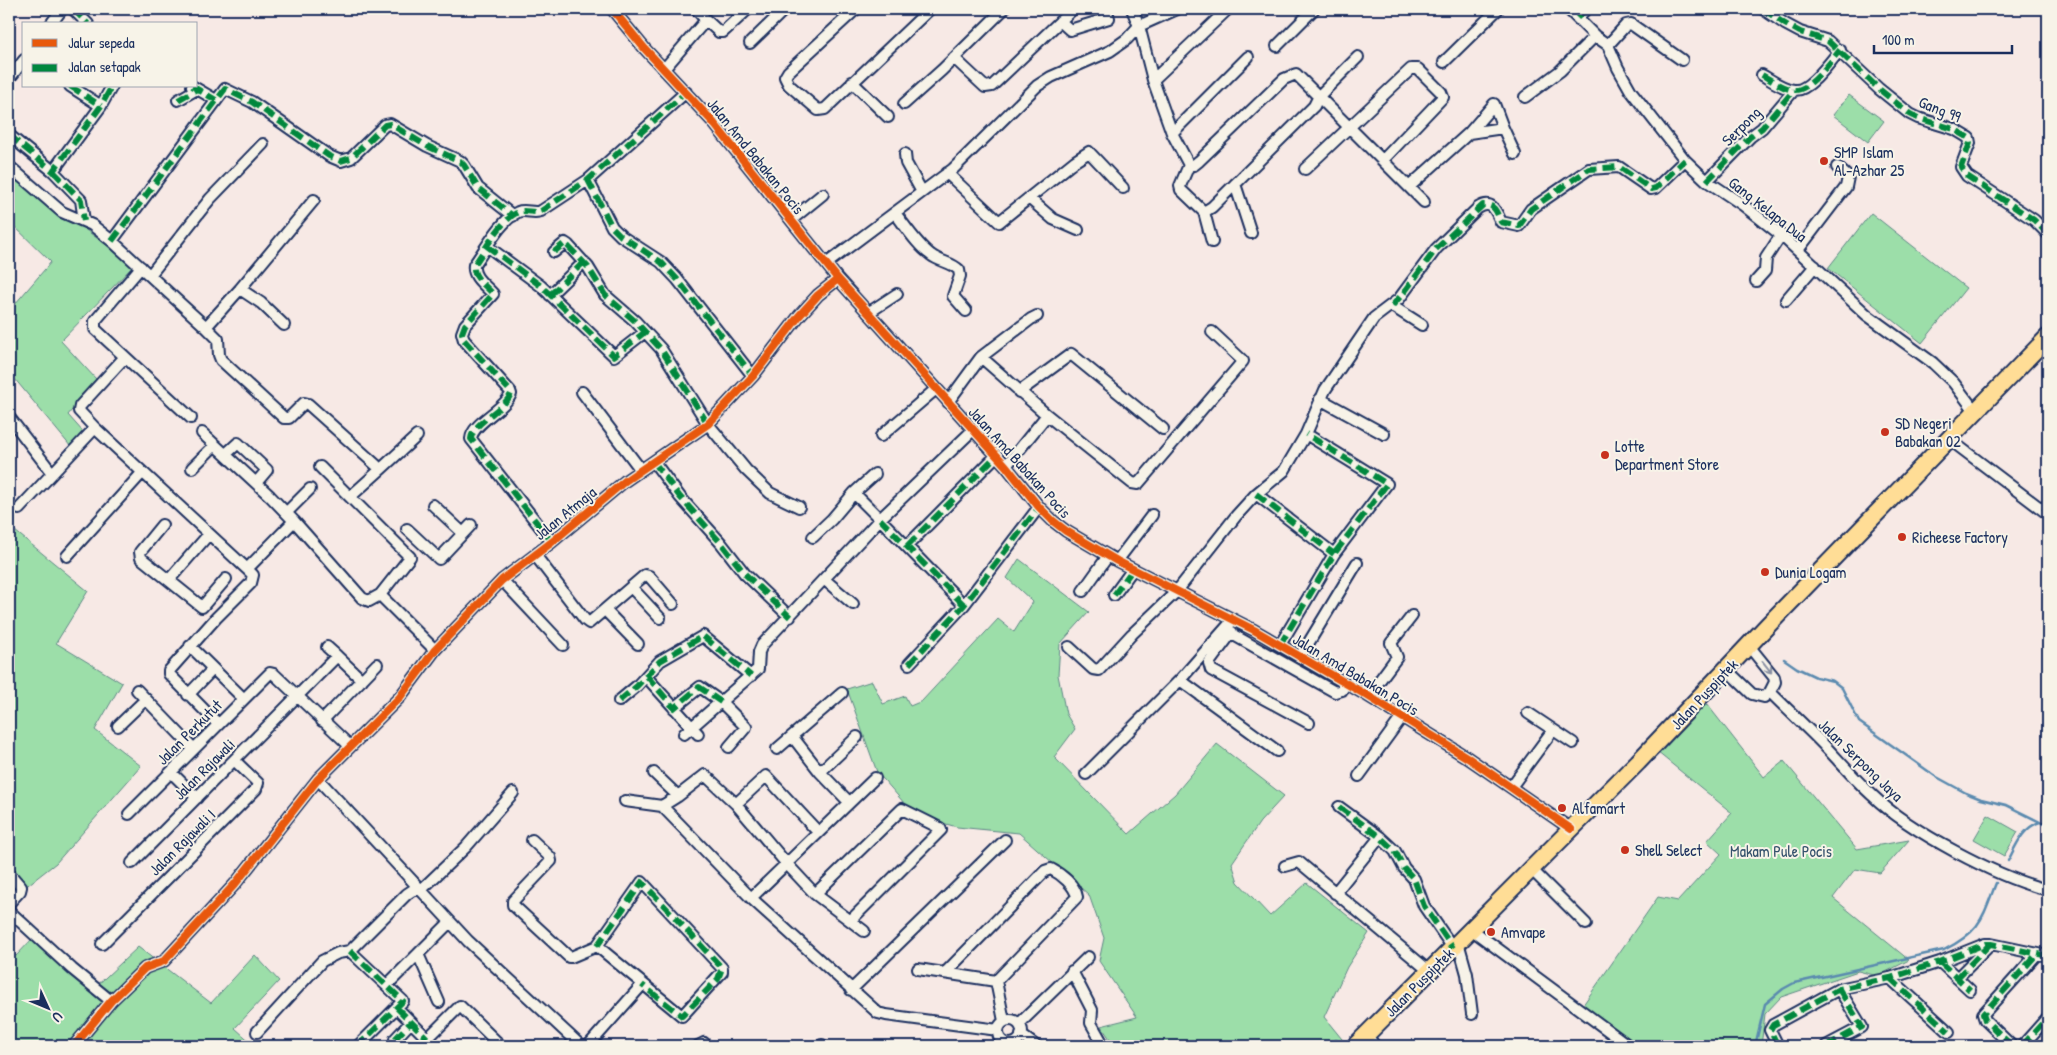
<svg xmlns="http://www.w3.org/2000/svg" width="2057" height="1055" viewBox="0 0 2057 1055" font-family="'Patrick Hand',sans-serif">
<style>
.green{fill:#9cdea9;stroke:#5c8684}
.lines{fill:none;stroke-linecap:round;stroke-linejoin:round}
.stream{stroke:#5a8aaf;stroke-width:2.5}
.minor-casing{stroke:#1b2f5e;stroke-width:14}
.primary-casing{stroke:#1b2f5e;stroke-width:20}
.minor{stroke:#f7f3e8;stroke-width:10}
.primary{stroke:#ffdd96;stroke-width:16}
.quiet{stroke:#00873e;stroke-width:6;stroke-dasharray:12 6;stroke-linecap:butt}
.cycleway-casing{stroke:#f7f3e8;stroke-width:11}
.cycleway{stroke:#e8590c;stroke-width:8}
.oneway{stroke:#8991a3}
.poi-dot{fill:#c8321e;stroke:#f7f3e8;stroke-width:2}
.labels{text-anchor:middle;stroke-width:4;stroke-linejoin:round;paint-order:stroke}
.street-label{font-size:16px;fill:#1b2f5e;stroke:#f7f3e8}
.poi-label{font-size:16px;fill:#1b2f5e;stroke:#f7f3e8;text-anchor:start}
.park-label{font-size:16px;fill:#35526d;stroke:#f7f3e8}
</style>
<rect width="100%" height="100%" fill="#f7e9e5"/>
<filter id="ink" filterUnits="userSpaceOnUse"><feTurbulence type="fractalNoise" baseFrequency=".02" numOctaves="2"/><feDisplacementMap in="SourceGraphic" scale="10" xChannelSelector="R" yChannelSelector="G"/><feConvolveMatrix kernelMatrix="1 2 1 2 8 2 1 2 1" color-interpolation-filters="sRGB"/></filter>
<g filter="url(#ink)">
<path class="green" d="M1849,95L1884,121L1868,142L1833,115Z
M9,174L134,265L61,341L96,379L68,415L84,433L71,447L14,378L9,382V311L51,262L9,221Z
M1871,213L1966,288L1922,343L1828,268Z
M9,526L88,591L56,643L122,683L95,730L141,766L56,863L24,888L9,873Z
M1019,559L1089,612L1060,644L1058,675L1066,714L1075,729L1054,757L1129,834L1175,794L1217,744L1284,796L1260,822L1232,863L1238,882L1270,916L1307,883L1369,933L1347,967L1324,1017L1346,1044L1343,1046H1115L1101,1026L1137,1017L1099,961L1104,938L1089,895L1019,833L957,827L928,819L905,804L877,772L847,689L872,681L883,704L905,696L910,706L922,701L998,619L1014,632L1033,602L1007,578Z
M1706,703L1764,777L1784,761L1857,849L1909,840L1880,873L1855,869L1833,898L1909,960L1878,976L1858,971L1781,997L1765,1014L1761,1046H1618L1578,1012L1658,897L1678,901L1721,854L1707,841L1732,813L1657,752Z
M1988,815L2018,832L2004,856L1974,839Z
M34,937L90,992L138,947L211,1003L255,955L279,981L235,1028L255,1046H9V949L16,956Z"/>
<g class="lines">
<path class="stream" d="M1784,659L1797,668L1816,677L1833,681L1842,688L1859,722L1935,776L1966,793L1981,799L2006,805L2048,826
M2008,861C2016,846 2022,828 2040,822
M1325,1046L1336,1040L1343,1044
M1755,1046L1765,1004L1783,989L1794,983L1944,950C1981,931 1982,919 1996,883"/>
<g class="minor-casing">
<path id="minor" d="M73,9L88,24
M612,9L645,49L712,121L838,279L1006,466L1039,507L1053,521L1066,531L1117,561L1254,630L1368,696L1468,758L1571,829
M856,9L788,72L785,77L789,85L818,110L825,109L930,9
M1132,9L1139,26L1153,80
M1228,9L1153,80L1172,133L1189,165H1194L1199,161L1284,79L1296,74L1424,202
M1568,9L1595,36L1608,45L1618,68L1631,91L1685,160L1707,181L1743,205L1781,235L1867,315L1933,363L1953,382L1975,411
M1763,9L1785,24L1800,32L1828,41L1879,89L1910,114L1918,118L1954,129L1969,138L1970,143L1961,167L1967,176L2034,220L2048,234
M1577,18L1586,9
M706,20L719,32H723L748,9
M1060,21L1070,30L1109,18L1106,9
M51,24L62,9
M750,43L785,9
M1608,45L1626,25L1631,24L1682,60
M1277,46L1314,9
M954,58L985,87L992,86L1073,9
M1444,62L1498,9
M664,69L706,20L696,9
M1762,75C1771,80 1783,89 1794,90C1809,92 1831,61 1840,50
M9,79L24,60
M852,82L888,117
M70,86L101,106
M192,86L216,100
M1525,97L1560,71L1595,36
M178,100L197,89
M904,104L942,70L1004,9
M1172,133L1248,57
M1469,133L1494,104L1503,128
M9,135L53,171L101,106L112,86
M905,154L906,163L922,192
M1189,165L1180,186L1181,190L1204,212L1212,242
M9,166L62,212L92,225L112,241L206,327L218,339L219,355L221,360L284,418H289L304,403L308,404L376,465L380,470L350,497
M1305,169L1411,69H1418L1441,92L1443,97L1383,160
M53,171L81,200L84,221
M947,173L999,222L1075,161L1089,152L1123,188
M588,180L612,227L621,236L661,262L677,279L753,376
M1707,181L1750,137L1762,128L1794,90
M1235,184L1251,233
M1409,187L1469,133L1503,128L1515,154
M1030,199L1053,219L1078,230
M1204,212L1212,207L1314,106L1319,96L1358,57
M895,213C906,227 917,245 931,255C940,262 951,262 959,270L960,276L953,296L966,311
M791,220L823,194
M112,241L225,89L252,102L329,156L341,161L351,158L385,125L390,124L427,146L460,161L464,165L478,188L513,216
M487,246L541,286L614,356L645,332
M1798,250L1846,187L1848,177L1837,167
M554,252L565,243L568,245L588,267L605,295L635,321L661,349L708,424L746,470L770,493L799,507
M826,264L953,169L1037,86L1051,77L1110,51L1127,39L1139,26L1177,9
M141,267L95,321V329L191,418
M150,275L210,199L263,144
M1756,281L1765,271L1766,258L1781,235
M240,289L314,200
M550,295L584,262
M1786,300L1815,266
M1392,306L1422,325
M868,313L897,294
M206,327L240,289L261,303L284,325
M981,357L1031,319L1037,316
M124,358L80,406L79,411L95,428L247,569L294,521L362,598L369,601L380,595
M582,392L641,470
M1019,392L1071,354L1163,429
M1320,399L1384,434
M948,402L981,357L1047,415
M9,417L52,473
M202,433L270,496L294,521
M881,436L936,389
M1949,439L2048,514
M226,454L238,443L267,470L256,483
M654,462L680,497L721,543L745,574L790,617
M1006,466L1047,415L1132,483L1138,484L1243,361L1212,332
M320,467L410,557L380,595L435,650
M192,468L215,445
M380,470L417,436
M875,474L854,493L880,519L973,430
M1256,494L1334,554
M433,505L463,533
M19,509L95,428
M287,512L310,489
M162,525L140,552L141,558L202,607L226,579
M407,529L439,559L471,525
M813,537L832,519L854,493
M552,542L471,439C472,423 504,410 511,394L510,391L464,340L462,333L465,325L493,294C485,285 472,277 474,265C485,250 501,220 518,212C525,209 534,214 541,211L588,180L686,92
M907,546L996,456
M535,555L585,620L589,623L645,575L649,576L673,604
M67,556L142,473
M1117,561L1152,515
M169,580L209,534
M502,580L563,645
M825,580L853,604
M631,587L660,618
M1083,591L1108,556
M1114,595L1133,569
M605,610L638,644
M1232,632L1209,663L1211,670L1309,723
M1230,633L1335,692L1342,690L1345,684
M1280,645L1334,554L1387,484L1306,434
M190,646L243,698
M327,647L337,656
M1069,647L1093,669L1099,670L1132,634L1177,591L1236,516L1256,494L1284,471L1306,434L1325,390L1374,318L1399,299L1436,249L1478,208C1492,199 1496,211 1501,222L1519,226L1531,209L1589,169L1619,167L1651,189L1656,188L1685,160
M1300,657L1357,563
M909,664L964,605L1039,507
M1727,670L1752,694L1764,697L1770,692L1775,682L1774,677L1749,646
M647,676L650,681L698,734
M1180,680L1277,751
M137,690L194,749
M1770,692C1786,708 1803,724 1819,740C1837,758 1853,778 1872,795C1909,831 1998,878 2048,890
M188,695L213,669
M1368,696L1397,657L1391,643L1412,616
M619,701L637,686L660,661L703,636L751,676
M674,708L700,687L721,702L746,727L729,747
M1528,713L1573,743
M322,721L377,664
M218,724L169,674V671L216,618L251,583L253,575L247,569
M118,726L146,699
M684,734L758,669L759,652L762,645L880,519L964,605
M792,736L820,772L849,802
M777,749L842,693
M171,772L197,798
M820,772L857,737
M654,773L678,796
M1086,774L1180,680L1233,620
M1359,776L1402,717
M318,779L468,941L581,1046
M1511,787L1553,730
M625,801L662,806L678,796L705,775L736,804L786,863L815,894L864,931
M736,804L766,776L818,832
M662,806L751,898L878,1013L886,1015L998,1030
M1339,807L1380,837L1395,851L1404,868L1414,879L1424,906L1453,948
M129,814L270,673L274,674L350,746
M532,840L550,857L551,861L513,901V905L569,957H571L597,946L682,1016L722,972V968L642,882L597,946
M132,863L337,656L362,680
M1285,866L1299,862L1429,971
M1532,870L1586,924
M9,873L21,887L20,891L9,903
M1335,893L1380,837
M815,894L902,809L940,828L941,830L851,920
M751,898L875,778
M9,911L72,969L111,1001
M1471,929L1629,1046
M1458,942L1467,974L1472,1014
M102,944L256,789L258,783L234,760
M350,951L403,1001L358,1046
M418,954L439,1002
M1940,962L1970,990
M918,969L996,981L1004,1021
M1072,971L1092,1010L1091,1023L1104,1046
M945,973L1045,871L1051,869C1061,874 1075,885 1077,897L996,981
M1890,978L1949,1032
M1957,978L1990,945
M387,985L450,922
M851,990L1005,840
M397,1008L427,1038
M998 1032a12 12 0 1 1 24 0a12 12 0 1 1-24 0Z
M1019,1024L1088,957
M257,1032L322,961L338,953L350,951L407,894L413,890H421L466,847L513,793
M1021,1035L1036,1046
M1366,1035L1375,1046
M395,1039L411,1022
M822,1045L823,1046
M74,1046L111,1001L145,968L164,961L235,884L318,779L400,697L435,650L502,580L552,542L625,481L708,424L753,376L799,316L818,295L838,279
M430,1046L425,1041L460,1006L501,1046
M588,1046L642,985
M698,1046L704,1043L707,1046
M1778,1046L1770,1030L1773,1025L1839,989L1890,978L1940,962L1985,944H1991L2048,956
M1826,1046L1862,1027L1839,989
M2012,1046L1985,1020L1983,1014L2037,954
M2022,1046L2048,1017"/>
</g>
<g class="primary-casing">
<path id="primary" d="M1355,1046L1638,762L1768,625L2048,337"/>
</g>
<use href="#minor" class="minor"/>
<use href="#primary" class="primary"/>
<path class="quiet" d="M73,9L88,24
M1763,9L1785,24L1800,32L1828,41L1879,89L1910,114L1918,118L1954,129L1969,138L1970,143L1961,167L1967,176L2034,220L2048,234
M1577,18L1586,9
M1762,75C1771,80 1783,89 1794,90C1809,92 1831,61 1840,50
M70,86L101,106
M192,86L216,100
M178,100L197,89
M9,135L53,171L101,106L112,86
M53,171L81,200L84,221
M588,180L612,227L621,236L661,262L677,279L753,376
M1707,181L1750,137L1762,128L1794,90
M112,241L225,89L252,102L329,156L341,161L351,158L385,125L390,124L427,146L460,161L464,165L478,188L513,216
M487,246L541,286L614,356L645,332
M554,252L565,243L588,267L605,295L635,321L661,349L708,424
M550,295L584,262
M1392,306L1406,290L1436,249L1483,205C1496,204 1496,212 1501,222L1519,226L1531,209L1589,169L1619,167L1651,189L1656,188L1685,160
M654,462L680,497L721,543L745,574L790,617
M1256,494L1334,554
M2044,511L2048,506
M880,519L964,605
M552,542L471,439C472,423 504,410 511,394L510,391L464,340L462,333L465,325L493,294C485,285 472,277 474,265C485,250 501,220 518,212C525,209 534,214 541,211L588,180L686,92
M907,546L996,456
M1114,595L1133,569
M1280,645L1334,554L1387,484L1306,434
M909,664L964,605L1039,507
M647,676L674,708L699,687L721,702
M619,701L637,686L660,661L703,636L751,676
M1339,807L1380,837L1395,851L1404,868L1414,879L1424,906L1453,948
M597,946L642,882L722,968L718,979L682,1016L642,985
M350,951L403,1001L358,1046
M1940,962L1970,990
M1890,978L1949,1032
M1957,978L1990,944
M397,1008L427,1038
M395,1039L411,1022
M1778,1046L1770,1030L1773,1025L1839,989L1890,978L1940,962L1985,944H1991L2048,956
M1826,1046L1862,1027L1839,989
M2012,1046L1985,1020L1983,1014L2037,954
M2022,1046L2048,1017"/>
<g class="cycleway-casing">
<path id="cycleway" d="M612,9L645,49L712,121L838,279L1006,466L1039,507L1053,521L1066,531L1117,561L1254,630L1368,696L1468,758L1571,829
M74,1046L111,1001L145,968L164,961L235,884L318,779L400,697L435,650L502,580L552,542L625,481L708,424L753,376L799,316L818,295L838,279"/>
</g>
<use href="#cycleway" class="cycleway"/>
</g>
<defs><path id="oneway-shaft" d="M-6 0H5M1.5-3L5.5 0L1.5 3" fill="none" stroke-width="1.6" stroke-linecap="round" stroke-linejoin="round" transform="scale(1.25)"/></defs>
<use class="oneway" href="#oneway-shaft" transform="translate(1767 667) rotate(52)"/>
</g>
<g class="poi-dot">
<circle cx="1824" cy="161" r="5"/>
<circle cx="1885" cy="432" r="5"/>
<circle cx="1605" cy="455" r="5"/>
<circle cx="1902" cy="537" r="5"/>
<circle cx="1765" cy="572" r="5"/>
<circle cx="1562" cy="808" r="5"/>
<circle cx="1625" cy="850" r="5"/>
<circle cx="1491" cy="932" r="5"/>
</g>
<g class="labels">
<g class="street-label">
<text transform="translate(1940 109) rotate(22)" y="6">Gang 99</text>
<text transform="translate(1741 126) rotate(-45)" y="6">Serpong</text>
<text transform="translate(756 156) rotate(51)" y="6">Jalan Amd Babakan Pocis</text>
<text transform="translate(1768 209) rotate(38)" y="6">Gang Kelapa Dua</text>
<text transform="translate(1020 462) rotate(48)" y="6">Jalan Amd Babakan Pocis</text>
<text transform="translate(565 513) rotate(-39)" y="6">Jalan Atmaja</text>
<text transform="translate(1356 674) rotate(31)" y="6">Jalan Amd Babakan Pocis</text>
<text transform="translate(1704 694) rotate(-47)" y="6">Jalan Puspiptek</text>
<text transform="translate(189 732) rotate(-45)" y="6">Jalan Perkutut</text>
<text transform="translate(1861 760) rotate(44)" y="6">Jalan Serpong Jaya</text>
<text transform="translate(204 769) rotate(-45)" y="6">Jalan Rajawali</text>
<text transform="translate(182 842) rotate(-45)" y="6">Jalan Rajawali I</text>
<text transform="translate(1419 982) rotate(-45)" y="6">Jalan Puspiptek</text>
</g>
<g class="poi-label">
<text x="1834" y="158">SMP Islam<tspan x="1834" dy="18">Al-Azhar 25</tspan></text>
<text x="1895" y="429">SD Negeri<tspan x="1895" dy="18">Babakan 02</tspan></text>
<text x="1615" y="452">Lotte<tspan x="1615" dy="18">Department Store</tspan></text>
<text x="1912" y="543">Richeese Factory</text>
<text x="1775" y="578">Dunia Logam</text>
<text x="1572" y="814">Alfamart</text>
<text x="1635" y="856">Shell Select</text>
<text x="1501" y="938">Amvape</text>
</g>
<g class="park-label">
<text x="1781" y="857">Makam Pule Pocis</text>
</g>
</g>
<rect width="2057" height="1055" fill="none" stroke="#f7f3e8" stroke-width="30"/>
<rect x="15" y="15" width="2027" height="1025" fill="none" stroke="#1b2f5e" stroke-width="2" filter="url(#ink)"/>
<rect x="22" y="22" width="175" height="65" fill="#f7f3e8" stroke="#9fa5b1"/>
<rect x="32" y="39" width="25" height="8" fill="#e8590c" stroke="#9fa5b1"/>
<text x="68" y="48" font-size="15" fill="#1b2f5e">Jalur sepeda</text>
<rect x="32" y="64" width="25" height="8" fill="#00873e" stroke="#9fa5b1"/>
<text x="68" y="72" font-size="15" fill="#1b2f5e">Jalan setapak</text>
<g transform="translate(48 1008) rotate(134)" stroke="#f7f3e8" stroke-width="4" paint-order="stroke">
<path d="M0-4L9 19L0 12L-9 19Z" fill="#1b2f5e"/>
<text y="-8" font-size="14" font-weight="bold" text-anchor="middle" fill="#1b2f5e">U</text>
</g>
<path d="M1874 45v8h138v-8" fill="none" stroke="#1b2f5e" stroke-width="2.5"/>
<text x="1882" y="45" font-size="15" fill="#1b2f5e" stroke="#f7f3e8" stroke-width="4" paint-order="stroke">100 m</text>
</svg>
